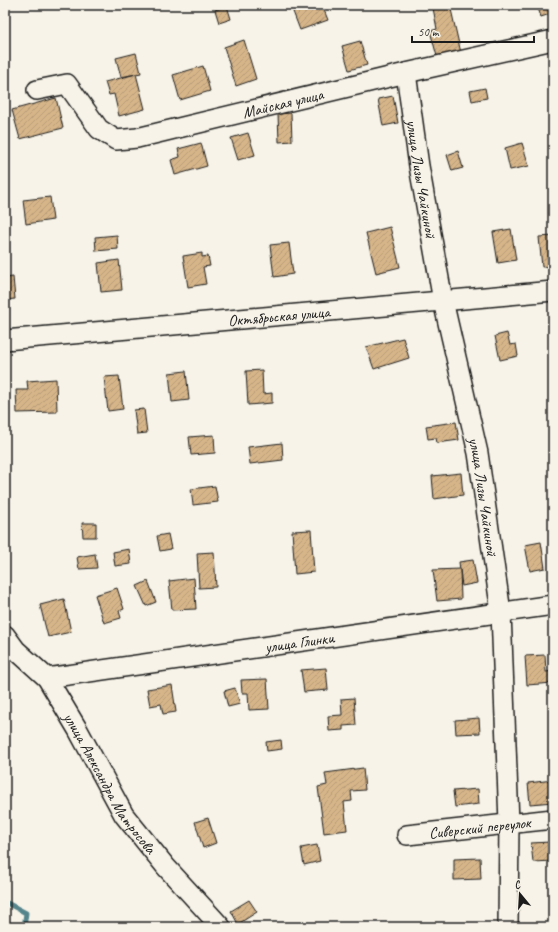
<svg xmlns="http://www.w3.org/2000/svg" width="558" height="932" viewBox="0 0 558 932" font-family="Caveat,sans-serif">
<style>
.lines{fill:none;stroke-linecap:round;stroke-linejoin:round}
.stream{stroke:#55858c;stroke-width:5}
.building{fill:url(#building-hatch);stroke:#1c1c1c}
.street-casing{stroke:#1c1c1c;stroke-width:22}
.street{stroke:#f7f3e8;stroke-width:19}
.labels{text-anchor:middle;stroke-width:3.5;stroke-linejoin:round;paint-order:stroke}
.street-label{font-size:16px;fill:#1c1c1c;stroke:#f7f3e8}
</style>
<defs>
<pattern id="building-hatch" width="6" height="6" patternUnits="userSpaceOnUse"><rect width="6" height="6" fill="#d6b589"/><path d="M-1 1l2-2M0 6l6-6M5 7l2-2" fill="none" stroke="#b79b76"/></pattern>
</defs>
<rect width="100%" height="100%" fill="#f7f3e8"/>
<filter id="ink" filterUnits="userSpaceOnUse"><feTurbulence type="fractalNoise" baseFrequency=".025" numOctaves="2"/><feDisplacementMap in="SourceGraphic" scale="8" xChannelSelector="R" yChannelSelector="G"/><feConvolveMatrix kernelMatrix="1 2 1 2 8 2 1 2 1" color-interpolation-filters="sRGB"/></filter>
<g filter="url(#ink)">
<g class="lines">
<path class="stream" d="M5,902L26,913L24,927"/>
</g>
<path class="building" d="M302,5H322L328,20L300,30L292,9Z
M446,5H450L461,53L438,60L430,31L437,29L433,8Z
M537,5H553V13L541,17Z
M227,6L231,19L219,23L215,10Z
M244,40L256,79L236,86L224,47Z
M360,41L367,65L349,70L342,46Z
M136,53L141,73L121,77L116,58Z
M203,66L210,91L180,100L173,75Z
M136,74L145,109L119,116L114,94L109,95L105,82Z
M553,76V91L552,92L548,77Z
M485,88L487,98L472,101L470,91Z
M393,96L398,123L383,126L378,99Z
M56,98L63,128L20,139L12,110Z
M291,113L292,141L279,142L278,114Z
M248,133L255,155L238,160L231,138Z
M201,143L207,166L175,175L171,160L180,157L178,149Z
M522,143L529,166L510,170L505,148Z
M458,151L463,168L452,171L447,155Z
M50,197L53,220L26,224L23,200Z
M390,227L400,267L376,273L366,233Z
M511,229L516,260L498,263L493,232Z
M117,235L118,249L96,251L95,237Z
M553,236V266L542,267L539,237Z
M289,243L293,274L274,277L270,245Z
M202,253V257L208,256L210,266L203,267L206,284L188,287L183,256Z
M119,260L122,290L101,292L98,263Z
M13,277L15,299L5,300V278Z
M507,333L510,345L516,344L518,356L500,360L495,336Z
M403,338L409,358L374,369L366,347Z
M262,370L263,394L272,393V403L248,405L246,371Z
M186,371L189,400L172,402L169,373Z
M119,376L123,409L108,411L104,377Z
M56,379L57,412L17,413L16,390H28L27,381Z
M144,409L147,433L137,434L134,410Z
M456,422L459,440L437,443L436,438L428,439L426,426Z
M214,435L215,453L191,455L189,437Z
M282,443L283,460L250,464L248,447Z
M461,473L463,495L434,499L432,476Z
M215,486L218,502L193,505L191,489Z
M82,523H96V537H83Z
M311,530L314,572L295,574L292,531Z
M168,534L171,549L160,551L157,536Z
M541,542L545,568L530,571L525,545Z
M129,549L131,564L115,566L113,552Z
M214,552L216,587L199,588L197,553Z
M95,554L97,568L79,569L77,557Z
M473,560L477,583L462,586L459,562Z
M460,569L461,599L437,601L433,570Z
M194,578L196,609L172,610L169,581Z
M148,581L156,602L146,606L137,586Z
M117,588L124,609L119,611L121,618L104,623L95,595Z
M64,599L71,632L48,637L40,605Z
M545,655L546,672L553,671V683L527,685L525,656Z
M326,668L328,690L304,692L301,670Z
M267,679L269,709L249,710L248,693H242L241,680Z
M172,685L176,712L163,714L161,704L150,706L147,689Z
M235,688L240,704L228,707L224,691Z
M354,698L356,725L343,726V730L329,731L328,716L342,715L341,699Z
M479,718L480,733L456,734L455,720Z
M281,740L282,749L267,751L266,742Z
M363,768L365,790L351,791L352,801L344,802L347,830L324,833L318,787L327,785L325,773Z
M553,780V802L530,804L528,783Z
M478,789L479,804L455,807L453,791Z
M208,818L216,843L203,848L195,822Z
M553,837V861L533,862L531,843L550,842L549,838Z
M317,845L320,861L304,865L301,848Z
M480,858L481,879L454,880V859Z
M249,900L257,912L238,924L231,911Z"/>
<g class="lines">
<g class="street-casing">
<g id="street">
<path id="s1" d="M406,73L419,166L443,301L478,453L501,612L509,823L508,927"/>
<path id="s2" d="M37,90L67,84L99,129L116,140L137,138L406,73L553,40"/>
<path id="s3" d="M5,340L553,291"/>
<path id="s4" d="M5,635L16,650L47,678L78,730L124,815L166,867L221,927"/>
<path id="s5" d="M47,678L553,605"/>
<path id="s6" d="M407,835L553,819"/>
</g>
</g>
<use href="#street" class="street"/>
</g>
</g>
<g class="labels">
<g class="street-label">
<text dy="6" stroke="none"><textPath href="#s2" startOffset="277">Майская улица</textPath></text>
<text dy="6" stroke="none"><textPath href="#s1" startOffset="107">улица Лизы Чайкиной</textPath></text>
<text dy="6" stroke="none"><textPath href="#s3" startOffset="275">Октябрьская улица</textPath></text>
<text dy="6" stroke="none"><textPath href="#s1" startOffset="431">улица Лизы Чайкиной</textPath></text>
<text dy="6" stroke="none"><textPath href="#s5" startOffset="255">улица Глинки</textPath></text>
<text dy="6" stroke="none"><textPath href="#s4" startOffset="183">улица Александра Матросова</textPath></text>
<text dy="6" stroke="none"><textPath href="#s6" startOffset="73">Сиверский переулок</textPath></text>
</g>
</g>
<rect width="558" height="932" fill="none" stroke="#f7f3e8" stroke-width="20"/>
<rect x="10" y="10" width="538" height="912" fill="none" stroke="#1c1c1c" stroke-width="1.5" filter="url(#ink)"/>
<g transform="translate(520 894) rotate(342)" stroke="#f7f3e8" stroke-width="3" paint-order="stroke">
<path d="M0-3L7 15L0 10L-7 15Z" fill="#1c1c1c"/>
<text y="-6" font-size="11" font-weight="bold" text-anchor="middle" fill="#1c1c1c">С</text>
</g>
<path d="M412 36v6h122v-6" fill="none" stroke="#1c1c1c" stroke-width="2"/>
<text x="418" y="36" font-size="12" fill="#1c1c1c" stroke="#f7f3e8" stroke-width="3" paint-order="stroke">50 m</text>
</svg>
